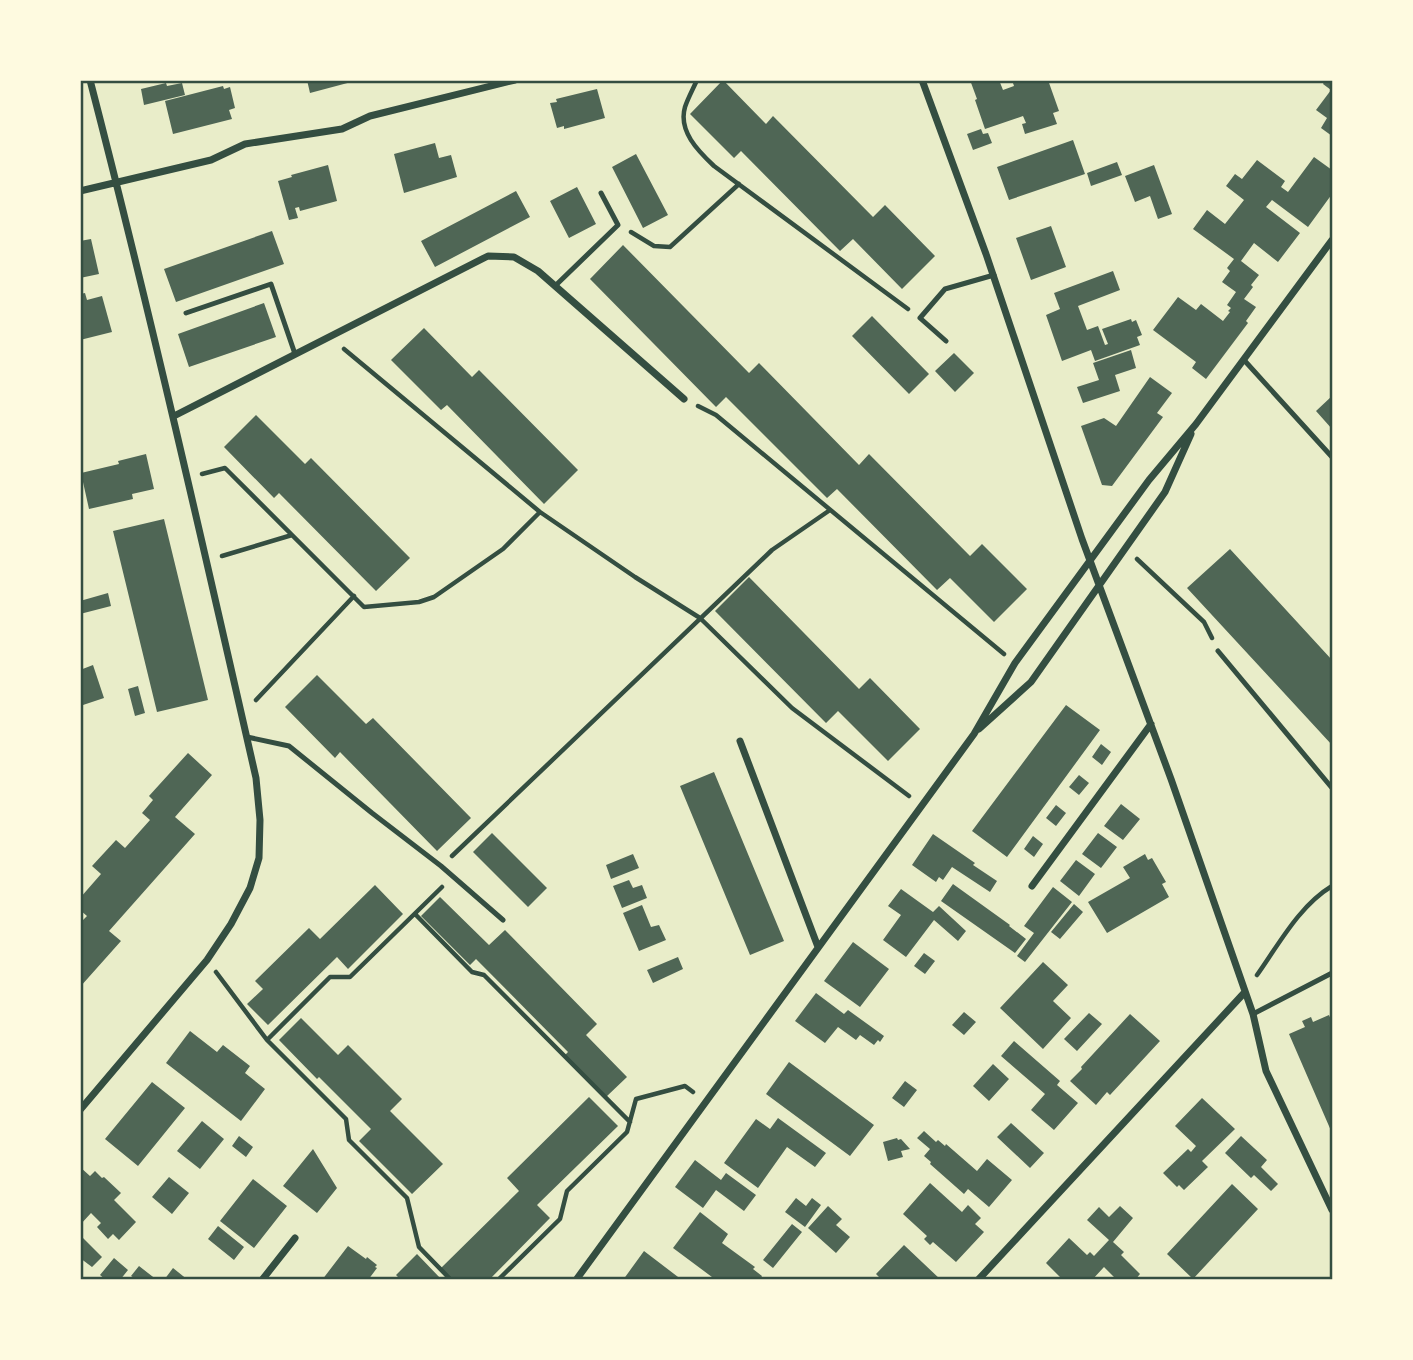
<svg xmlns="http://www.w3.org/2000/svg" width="1413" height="1360" viewBox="0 0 1413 1360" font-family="Karla,sans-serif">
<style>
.building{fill:#4f6655}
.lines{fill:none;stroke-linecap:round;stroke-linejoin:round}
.path{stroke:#344e41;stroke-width:4.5}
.service{stroke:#344e41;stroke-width:5}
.minor{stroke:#344e41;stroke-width:7}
.neatline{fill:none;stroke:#344e41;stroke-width:2.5}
</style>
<rect width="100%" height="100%" fill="#e9edc9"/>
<path class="building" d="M307,80H355V81L310,93Z
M723,80L766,124L773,116L873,217L885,205L935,256L902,289L853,239L840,251L741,151L734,158L690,114Z
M970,80H999L1003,90L1014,86L1012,80H1048L1059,111L1053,113L1057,124L1025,134L1022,124L1026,123L1023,116L985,129L975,100L977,99Z
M1325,80H1332V136L1321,128L1327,118L1316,110L1331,90L1323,84Z
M166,83L167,86L182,83L185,95L144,105L141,89Z
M223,86L224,89L230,87L235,108L229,110L232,119L173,134L165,101Z
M597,89L605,118L564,129V126L557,128L550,103L557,102L556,99Z
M981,129L983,134L988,133L992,143L973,150L967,134Z
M1073,140L1085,174L1009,200L997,167Z
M435,143L439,158L451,155L457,177L404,193L394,154Z
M636,154L668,215L643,228L612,167Z
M1314,157L1332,170V194L1308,227L1272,200L1266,207L1300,233L1278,262L1254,243L1241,261L1259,275L1251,285L1253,287L1244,299L1256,307L1246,321L1248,323L1206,379L1192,368L1196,362L1153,330L1178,297L1196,310L1201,304L1223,321L1230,312L1228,311L1231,308L1227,305L1236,292L1222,282L1230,271L1227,268L1234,259L1193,229L1207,210L1225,224L1244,200L1226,186L1235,174L1242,179L1257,160L1285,181L1281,187L1288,192Z
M1117,162L1122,175L1091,186L1087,173Z
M328,165L337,201L300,211L299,207L295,208L298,218L289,220L278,181L292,177L291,175Z
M1154,165L1172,214L1158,219L1150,196L1135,202L1125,176Z
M577,187L596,224L569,238L550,201Z
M516,191L530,217L435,267L421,241Z
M1051,226L1066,267L1031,280L1016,238Z
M272,231L284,264L176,302L164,269Z
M91,239L99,274L80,278V241Z
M623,245L749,373L759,363L859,465L869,454L970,556L982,544L1027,589L994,622L950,578L937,590L837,489L827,498L726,397L716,407L590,279Z
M1113,271L1120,290L1078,306L1087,330L1098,326L1105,345L1108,344L1102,329L1131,319L1132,322L1136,320L1142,335L1137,337L1140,345L1095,361L1091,350L1062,361L1046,315L1060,309L1054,293Z
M85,293L87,300L102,296L112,332L80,340V294Z
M264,303L276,337L189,367L178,334Z
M872,316L929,374L909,394L852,336Z
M424,328L472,377L479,370L578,470L544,504L447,405L441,410L391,360Z
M1131,350L1136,368L1115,375L1120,391L1083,403L1077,387L1099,380L1093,363Z
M954,353L974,373L955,392L935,371Z
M1150,377L1172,393L1157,413L1163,417L1112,486L1102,485L1081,426L1104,418L1116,426Z
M1332,396V429L1316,411Z
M256,415L305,464L311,458L410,558L376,591L279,493L274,498L224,447Z
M146,454L154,489L132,494L133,499L89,509L81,473L119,464L118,461Z
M164,519L208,700L157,712L113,531Z
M1230,549L1332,660V745L1187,588Z
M749,577L859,689L870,678L920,729L888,761L838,711L826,723L715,611Z
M108,593L111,606L80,614V601Z
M93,665L104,698L80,706V670Z
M317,675L366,724L373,718L471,818L437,851L340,752L335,758L285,707Z
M138,686L145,713L135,716L128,689Z
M1066,705L1100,730L1007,857L972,831Z
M1101,744L1111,752L1102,765L1092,757Z
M188,753L212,775L175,817L195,834L109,931L121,941L80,987V923L87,916L80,910V898L101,874L92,866L116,840L125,848L150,820L142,813L153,800L149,796Z
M714,772L784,941L750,955L680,786Z
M1079,775L1089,783L1079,795L1069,787Z
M1121,804L1140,819L1123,840L1104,826Z
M1056,805L1066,813L1056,826L1046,818Z
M492,833L547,888L528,907L473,852Z
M1098,833L1117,847L1101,868L1082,854Z
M933,834L975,863L973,865L997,881L990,892L952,867L943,880L939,877L936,882L912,865Z
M1033,836L1043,844L1034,857L1024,849Z
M633,854L639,868L611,879L606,865Z
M1145,854L1148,860L1152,858L1166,882L1162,884L1169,897L1107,933L1088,902L1130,878L1123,867Z
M1076,860L1095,874L1079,896L1060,881Z
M629,880L633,888L642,885L647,898L622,908L613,886Z
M953,884L1010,925L1009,926L1026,939L1015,953L941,901Z
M375,885L403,914L348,969L337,957L268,1025L247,1004L263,989L255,981L309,928L320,939Z
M1053,887L1072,902L1025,962L1017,956L1034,933L1024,926Z
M901,889L933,912L939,906L966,931L958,941L934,920L906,957L883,940L901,915L888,906Z
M440,897L489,945L505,930L597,1024L586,1035L627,1077L606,1097L565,1055L568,1052L476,959L470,965L421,916Z
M1074,904L1083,912L1060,939L1051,932Z
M642,905L651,927L659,925L666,940L639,951L623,913Z
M853,942L889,969L860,1007L824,981Z
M924,953L935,961L925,974L914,966Z
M678,957L683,969L653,983L647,970Z
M1043,962L1068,985L1053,1001L1071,1018L1043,1049L1000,1008Z
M816,993L844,1014L848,1010L884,1036L880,1042L878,1040L874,1045L860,1035L856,1040L838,1027L825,1043L795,1021Z
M964,1012L976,1022L964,1035L952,1025Z
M1089,1013L1102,1024L1077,1051L1064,1039Z
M1130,1014L1160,1041L1110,1095L1107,1092L1096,1105L1070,1081L1082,1069L1081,1067Z
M1329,1015L1332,1022V1133L1289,1034L1305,1027L1302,1021L1311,1017L1313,1022Z
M301,1018L338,1055L348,1045L402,1099L390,1111L443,1164L412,1194L359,1141L371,1129L319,1077L317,1079L279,1040Z
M190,1031L217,1052L223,1045L250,1066L245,1073L265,1089L241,1121L166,1063Z
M1014,1041L1060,1081L1057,1085L1078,1103L1054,1130L1031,1110L1045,1094L1001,1056Z
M789,1062L874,1125L850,1156L766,1094Z
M993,1064L1009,1079L989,1101L973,1086Z
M905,1081L917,1090L904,1107L892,1098Z
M152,1082L185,1108L138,1166L105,1139Z
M589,1097L618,1126L537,1205L550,1218L489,1280H452L441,1268L519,1191L507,1178Z
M1202,1098L1235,1129L1202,1161L1208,1167L1184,1190L1179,1185L1177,1187L1163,1173L1188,1149L1191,1152L1196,1146L1175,1126Z
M778,1118L826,1153L815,1167L787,1147L758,1188L724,1163L756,1119L770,1129Z
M202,1121L224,1139L200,1169L177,1151Z
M1011,1123L1044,1153L1030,1168L997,1137Z
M924,1131L936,1142L938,1140L945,1146L946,1144L977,1171L987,1159L1012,1180L989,1207L968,1189L964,1194L930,1164L931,1162L924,1156L930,1149L917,1138Z
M239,1136L253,1147L246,1157L232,1146Z
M1241,1136L1267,1160L1261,1167L1278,1184L1271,1191L1254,1175L1251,1178L1225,1153Z
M897,1138L898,1140L901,1139L910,1149L901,1151L903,1157L888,1161L883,1142Z
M313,1149L337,1188L317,1213L283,1186Z
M695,1160L721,1180L726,1173L756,1195L744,1211L716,1190L703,1208L675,1187Z
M80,1167L90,1176L95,1171L102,1178L104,1177L121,1193L114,1200L136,1222L119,1240L113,1234L108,1239L97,1227L101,1223L91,1213L80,1225Z
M169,1177L189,1193L172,1214L152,1197Z
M253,1179L287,1206L254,1248L220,1221Z
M930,1183L962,1212L968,1205L981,1218L975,1224L984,1232L956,1262L933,1242L930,1245L924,1239L927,1236L903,1214Z
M1232,1184L1258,1209L1193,1279L1167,1254Z
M796,1198L806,1206L812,1198L821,1205L805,1227L785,1212Z
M828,1206L842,1219L836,1225L850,1237L836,1253L808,1228Z
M1120,1206L1133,1218L1113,1242L1124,1252L1121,1255L1140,1274L1135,1280H1117L1104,1267L1092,1280H1063L1046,1263L1069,1238L1087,1255L1090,1252L1094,1256L1109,1240L1087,1220L1099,1207L1109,1217Z
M700,1212L728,1234L722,1243L755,1267L753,1269L762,1276L760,1280H716L673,1248Z
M792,1224L802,1232L773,1268L763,1260Z
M218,1226L244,1247L234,1260L208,1239Z
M80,1235L102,1257L92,1267L80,1258Z
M904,1245L941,1280H882L876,1274Z
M348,1246L366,1259L367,1257L377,1265L375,1267L377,1268L368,1280H322Z
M644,1251L682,1280H623Z
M417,1254L442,1280H401L396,1275Z
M114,1258L128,1270L120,1280H106L100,1275Z
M139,1266L157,1280H133L134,1278L131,1276Z
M173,1268L188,1280H164Z"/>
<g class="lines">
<path class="path" d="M697,80C693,89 688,98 685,107C678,131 698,151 714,166L908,309
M631,232L654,246L670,247L739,184
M344,349L540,512L635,577L700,618L792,708L909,796
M698,406L716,415L1004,654
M202,474L225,468L364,607L419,602L434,597L503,549L540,512
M222,556L292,535
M1137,559L1204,622L1212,638
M256,700L354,596
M452,856L772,550L830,510
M415,914L472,972L484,975L630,1122
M216,972L267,1040L346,1119L349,1140L407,1198L419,1247L451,1280
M1257,975C1279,944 1299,906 1332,886
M267,1040L330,977H350L442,887
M498,1280L560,1219L567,1191L627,1132L636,1099L685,1086L693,1092"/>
<path class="service" d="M555,286L618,225L601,193
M186,313L271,284L295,354
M946,341L920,318L945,289L994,275
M1244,360L1332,457
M1218,651L1332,788
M247,737L289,746L372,813L441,866L503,920
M1253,1014L1332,973"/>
<path class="minor" d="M922,80L986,254L1082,539L1171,779L1253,1014L1266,1071L1332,1210
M80,191L211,160L245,144L342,129L370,116L515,80
M174,416L488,256L514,257L538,271L684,399
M979,729L1031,682L1165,492L1191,434
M740,741L818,947
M1032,886L1151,724
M80,1110L207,960L231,924L250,888L259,858L260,820L256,778C203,545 150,312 90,80
M262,1280L295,1238
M576,1280L974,734L1015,663L1149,480L1196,424L1332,240
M978,1280L1245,992"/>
</g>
<rect width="1413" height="1360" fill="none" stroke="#fefae0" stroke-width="164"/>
<rect x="82" y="82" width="1249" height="1196" class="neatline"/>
</svg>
